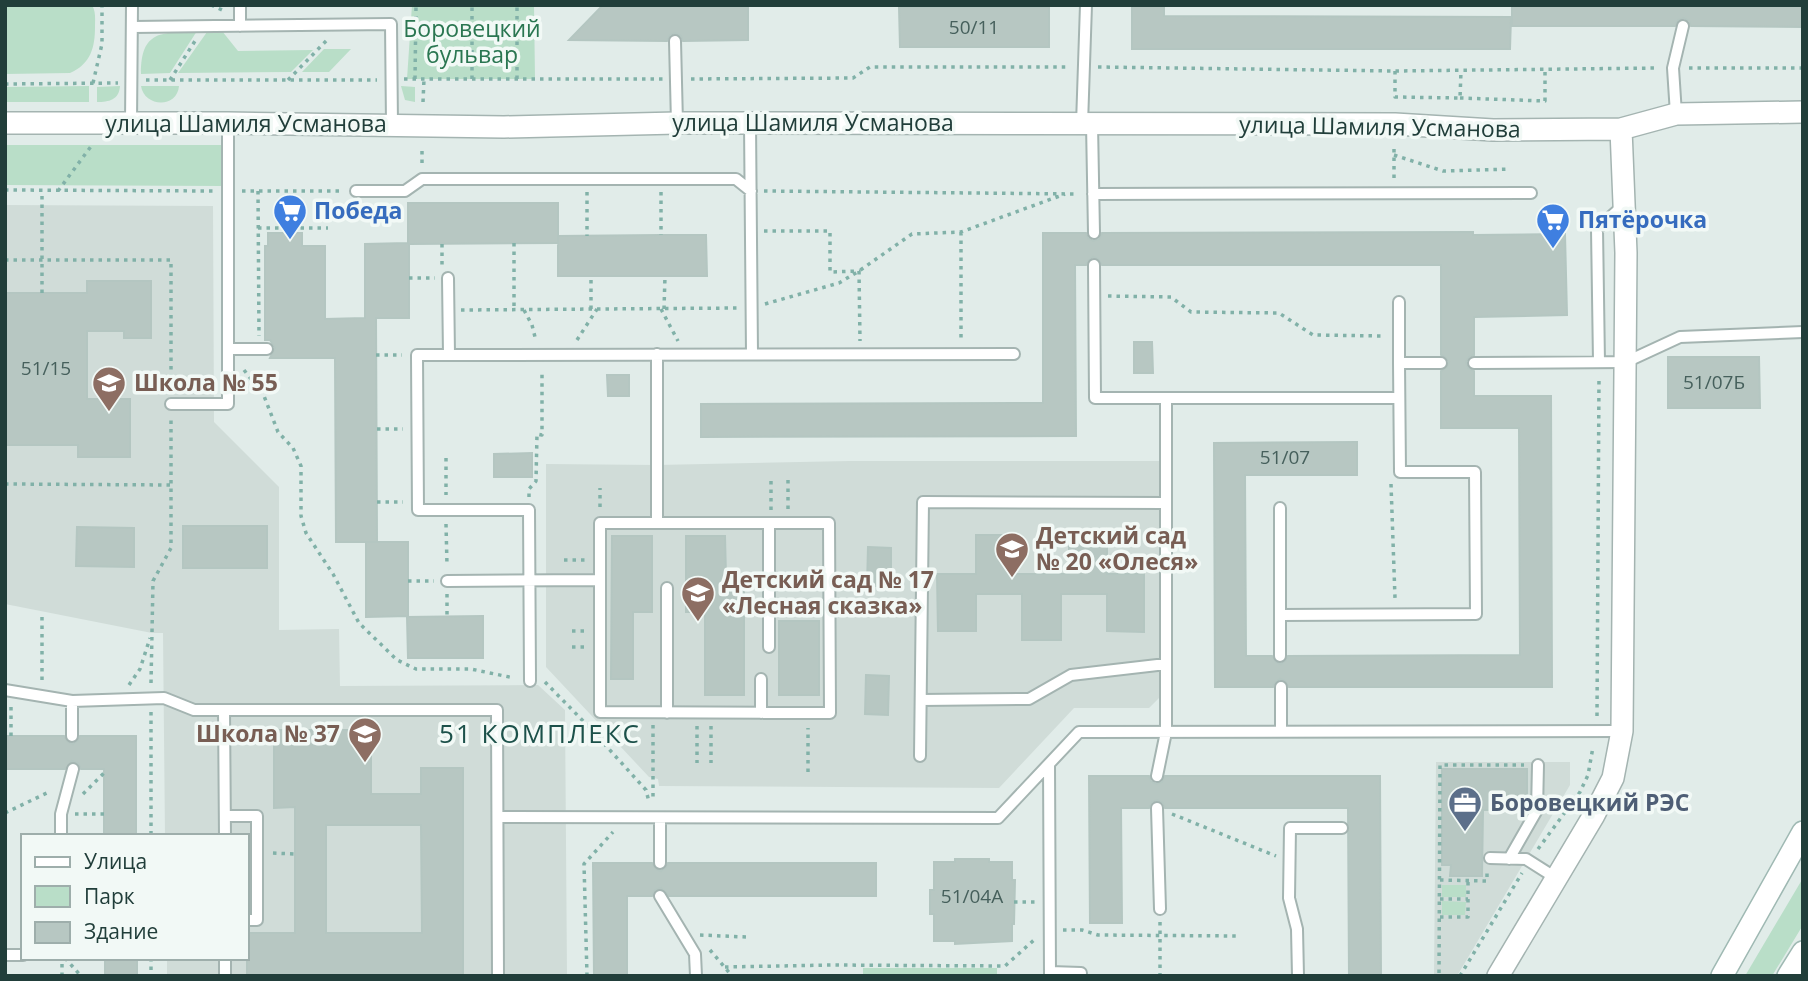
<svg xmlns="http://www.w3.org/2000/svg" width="1808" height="981" viewBox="0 0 1808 981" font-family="'Open Sans',sans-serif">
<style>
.built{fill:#d0dcd8}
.green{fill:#b9dec8}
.building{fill:#b7c7c2;stroke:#b4c6c1;stroke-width:2;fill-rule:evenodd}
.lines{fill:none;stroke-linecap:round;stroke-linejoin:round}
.service-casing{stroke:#a4b4b1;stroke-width:14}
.minor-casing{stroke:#a4b4b1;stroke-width:24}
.secondary-casing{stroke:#9fb9b3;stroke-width:24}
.path{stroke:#81b1a8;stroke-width:3.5;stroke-dasharray:3.5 5;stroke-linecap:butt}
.service{stroke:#fff;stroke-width:10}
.minor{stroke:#fff;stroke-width:21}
.secondary{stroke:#fff;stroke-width:21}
.labels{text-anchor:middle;stroke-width:7;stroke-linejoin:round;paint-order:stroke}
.number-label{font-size:19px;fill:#46605c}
.park-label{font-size:23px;fill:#2a7651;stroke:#f2f9f6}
.street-label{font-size:23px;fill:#213e3a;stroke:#f2f9f6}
.shop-label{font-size:23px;font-weight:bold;fill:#366cbe;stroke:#f2f9f6;text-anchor:start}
.education-label{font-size:23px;font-weight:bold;fill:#785e54;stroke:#f2f9f6;text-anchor:start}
.service-label{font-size:23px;font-weight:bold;fill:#4e5e75;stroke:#f2f9f6;text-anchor:start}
.quarter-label{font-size:26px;letter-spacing:2px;fill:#1c514a;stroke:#f2f9f6}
</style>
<rect width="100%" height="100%" fill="#e1ece9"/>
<path class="built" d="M5,205L213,206L214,422L279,487V630L339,629L340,686L538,685L565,710L567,976H167V958H247V836H165L163,633H152L5,604Z
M850,461H1173V698H1159L1149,708H1074L999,788L659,786L658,779L649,777L546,667V464L657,465Z
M1436,762H1570V785L1457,976H1434Z"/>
<path class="green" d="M5,5H92C96,12 95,19 95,27C95,47 91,64 70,73L5,74Z
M412,5H534L535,79H407Z
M197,31L170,73L141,74C141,30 161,33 197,31Z
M222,31L238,51L313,50L291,72L178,73L207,32Z
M324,49H351L329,72H302Z
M89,86V102H5V87Z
M120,86C119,100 109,102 97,102V87Z
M141,86H179C177,109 144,107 141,86Z
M401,86L415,87V102L405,100Z
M5,145H222L223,186L5,185Z
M1803,878V925L1772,976H1745Z
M1442,885H1466V897H1442Z
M1442,901L1466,902L1465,915H1442Z
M863,968H997V976H863Z"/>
<path class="building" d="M603,5H748V40L683,41L681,36L675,33L670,35L667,41L569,40Z
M1132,5H1164V16L1511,17L1510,49H1132Z
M1512,5H1803V27L1691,26L1689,21L1684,18L1678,20L1675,26H1512Z
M899,7H1049V47H900Z
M408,203H558V243L409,244V318H376L377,542H408V616L366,617V542H376H336L335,358H270L275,348L270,340H265V246H268V233H302V246H325V319L365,318V244L408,243Z
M1473,232V235L1565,234L1567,315L1474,317V355L1469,357L1466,362L1468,368L1474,371V396H1551L1552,687H1289L1285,681L1280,679L1275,683L1273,687H1215L1214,443L1357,442V475H1245L1246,656H1272L1276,662L1281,664L1286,660L1288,656L1520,655L1519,428H1441V371L1447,367L1449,362L1445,357L1441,355V265H1102L1098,259L1093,257L1088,261L1086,265H1075L1076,436L701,437V404L1043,403V233H1086L1088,238L1093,241L1099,239L1102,233Z
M661,235H706L707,276H558V236Z
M87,281H151V338H124V331H87V399H130V457H78V445H5V293H87Z
M1134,342H1152L1153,373H1134Z
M1668,357H1759L1760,408H1668Z
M607,375H629V396H608Z
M532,453V477H494V454Z
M183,526H267V568H183Z
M77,527L134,528V567L76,566Z
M976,535H1014V574H1069V535H1107V574H1144V632L1107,631V594H1061V640H1022V594H976V631H938L937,574H976Z
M612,536H652V612H633V679H611Z
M686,536H725L726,576H744V695H705V612H686Z
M868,547L891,548V586H867Z
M483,616V658H408L407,617Z
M779,621H819V695H779Z
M866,675L889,676L888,715L865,714Z
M274,730H371V794H421V768H463V975H247V933H295V807L274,808ZM326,825H421L422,933H326Z
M5,736H64L68,742L73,744L78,740L80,736H136V836H104V769H81L78,763L72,761L65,769H5Z
M1442,769H1527V810H1483L1482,876H1450L1451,865H1442Z
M1089,776H1149L1151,781L1156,784L1162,782L1165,776H1380L1381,976H1349L1348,808H1165L1163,803L1157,800L1152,802L1149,808H1121L1122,923H1090Z
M955,859H989V862H1012V880H1015L1014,924H1012V941L955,944V941H934V914H930V890H934V862H955Z
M593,863H652L656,869L661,871L666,867L668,863H876V896H669L661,888L655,890L652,896H627V976H594Z
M105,958H137V976H105Z"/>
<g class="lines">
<g class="service-casing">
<path id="service" d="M240,5V26
M133,27L391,24L392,125
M675,41L677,123
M1676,114L1673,68L1683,26
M131,123L132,5
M750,123L752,354
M1082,124L1086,5
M1092,124L1094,233
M356,191H405L422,179H736L751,191
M1093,194L1531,193
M1094,265L1095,398H1399
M448,278L449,355H417L418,510H529L530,681
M1399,302V363
M228,349H267
M657,354V523H600V712L830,713L829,523H657
M449,355L1014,354
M1599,362L1597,229L1624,205
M1474,363L1626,362L1680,337L1803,332
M171,404H228V123
M1280,508V615L1476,614L1475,472H1400L1399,363H1441
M769,523V647
M447,581L600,580
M667,588V713
M1280,615V656
M1281,687V731
M5,690L72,701L164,698L194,710H497L498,976
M921,700L1029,699L1071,675L1166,664
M72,701V736
M224,710L225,836
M761,713V679
M920,756L923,502L1166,503
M1049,764L1050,976
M1157,776L1166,732V398
M1157,808L1160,909
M225,816H257V920H247
M498,817L998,818L1079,732L1622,731
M660,818V863
M61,836V814L73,769
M1490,858L1526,859L1556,878
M1509,859L1537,810L1538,765
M660,896L695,954L696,976
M5,955H23
M225,958V976
M1050,972L1081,973
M1298,976L1297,929L1289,898L1290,828H1342"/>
</g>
<g class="minor-casing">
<path id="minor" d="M5,123H228L504,127L677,123L1395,124L1493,130L1621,129L1676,114L1803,112
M1498,976L1594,815L1613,778L1622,731L1626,253L1621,129"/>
</g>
<g class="secondary-casing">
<path id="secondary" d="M1722,976L1803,832
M1788,976L1803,952"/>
</g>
<path class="path" d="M211,5L222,10
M1098,67L1395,71L1657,68
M1689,68H1803
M1395,71V97L1460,98L1461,71
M404,79H663
M415,79L416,5
M472,79V5
M517,79V5
M691,79L853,78L870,67H1069
M146,80H377
M170,80L195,41
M288,80L328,39
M93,83L102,44V5
M5,84L118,83
M1460,98L1545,101V71
M423,102L424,79
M1394,149V178
M1394,155L1443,171L1510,169
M422,163V147
M5,190L213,191
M58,191L92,145
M242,191H343
M258,191L259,336
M764,191L1078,194
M587,192V236
M661,192V235
M258,228H328
M764,231H830V272L859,271L860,341
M961,232V339
M514,243V310
M442,244V265
M5,260H171V390
M409,278H435
M42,293V191
M1108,296L1171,297L1191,312L1279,313L1313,335L1383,336
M765,304L839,283L859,271L912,234L961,232L1065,194
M591,309V276
M661,309L678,341
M664,309L665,276
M461,310L737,308
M524,310L532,325L536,341
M577,340L597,309
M376,355H402
M244,370L264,396L278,432L293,448L301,466V516L306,533L333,574L359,623L397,660L416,669H471L514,678
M377,429H403
M446,458V495
M788,480V509
M5,484L171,485
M1391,484L1395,598
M529,497V489L536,481L537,434L542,435V370
M377,502H403
M600,507V488
M771,510V480
M446,524L447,565
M564,560H586
M408,581H434
M447,594V616
M572,631H584
M572,647H584
M42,680V615
M545,682L589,727L646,790L649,802
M151,683L153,581L171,548V419
M129,685L140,669L150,638
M11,707V736
M151,712V836
M1597,716L1599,377
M653,725V801
M697,726V763
M711,726V763
M808,772V728
M83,794L104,773
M5,813L51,791
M75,814H104
M1172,814L1276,856
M1538,849L1580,792L1588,775L1593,747
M273,853L295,854
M1440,880L1487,881V871
M1440,899H1468
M1014,902H1037
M1440,917H1468V881
M1160,922V976
M1063,930H1082L1098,935L1238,936
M700,935L746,937
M710,950L732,976
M65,958L81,976
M151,958V976
M725,967L833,965L1005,966L1034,940
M1439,973L1440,765H1524
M62,976V958
M587,976L584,864L613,832
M1460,976L1522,873"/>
<use href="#service" class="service"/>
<use href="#minor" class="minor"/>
<use href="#secondary" class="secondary"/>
</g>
<defs>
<g id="supermarket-pin" transform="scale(1.75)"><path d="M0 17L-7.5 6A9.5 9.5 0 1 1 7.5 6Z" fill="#3f7fe0" stroke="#f2f9f6"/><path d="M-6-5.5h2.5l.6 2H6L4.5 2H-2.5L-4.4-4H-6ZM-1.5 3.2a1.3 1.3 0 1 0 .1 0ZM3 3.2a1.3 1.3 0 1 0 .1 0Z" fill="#fff"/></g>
<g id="school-pin" transform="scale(1.75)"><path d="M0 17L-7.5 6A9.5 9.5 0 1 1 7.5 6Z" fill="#8d6e63" stroke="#f2f9f6"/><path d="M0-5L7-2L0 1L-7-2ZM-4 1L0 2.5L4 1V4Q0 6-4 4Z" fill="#fff"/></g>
<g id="office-pin" transform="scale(1.75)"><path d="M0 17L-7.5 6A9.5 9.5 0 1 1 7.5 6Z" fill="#5c6f8a" stroke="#f2f9f6"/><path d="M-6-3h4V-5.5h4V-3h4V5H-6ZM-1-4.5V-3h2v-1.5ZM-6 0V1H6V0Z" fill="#fff"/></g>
</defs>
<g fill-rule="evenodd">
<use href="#supermarket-pin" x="290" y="211"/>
<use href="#supermarket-pin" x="1553" y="220"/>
<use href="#school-pin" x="109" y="383"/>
<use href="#school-pin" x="1012" y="549"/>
<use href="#school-pin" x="698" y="593"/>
<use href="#school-pin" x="365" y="734"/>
<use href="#office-pin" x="1465" y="803"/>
</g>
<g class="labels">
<g class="number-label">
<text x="974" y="34">50/11</text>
<text x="46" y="375">51/15</text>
<text x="1714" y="389">51/07Б</text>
<text x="1285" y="464">51/07</text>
<text x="972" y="903">51/04А</text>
</g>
<g class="park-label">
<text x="472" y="37">Боровецкий<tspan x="472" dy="26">бульвар</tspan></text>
</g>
<g class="street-label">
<text x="813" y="131">улица Шамиля Усманова</text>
<text x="246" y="132">улица Шамиля Усманова</text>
<text transform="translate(1380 127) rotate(1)" y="8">улица Шамиля Усманова</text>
</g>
<g class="shop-label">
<text x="314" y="219">Победа</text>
<text x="1578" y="228">Пятёрочка</text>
</g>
<g class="education-label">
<text x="134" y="391">Школа № 55</text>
<text x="1036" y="544">Детский сад<tspan x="1036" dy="26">№ 20 «Олеся»</tspan></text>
<text x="722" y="588">Детский сад № 17<tspan x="722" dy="26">«Лесная сказка»</tspan></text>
<text x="340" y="742" text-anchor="end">Школа № 37</text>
</g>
<g class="service-label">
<text x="1490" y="811">Боровецкий РЭС</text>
</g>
<g class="quarter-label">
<text x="540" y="743">51 КОМПЛЕКС</text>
</g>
</g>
<rect width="1808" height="981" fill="none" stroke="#213e3a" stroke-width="14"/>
<rect x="21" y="834" width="228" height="126" fill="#f2f9f6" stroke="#9eaeab" stroke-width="2"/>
<rect x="35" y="857" width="35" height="10" fill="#ffffff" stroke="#9eaeab" stroke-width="2"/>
<text x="84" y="869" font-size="21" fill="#213e3a">Улица</text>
<rect x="35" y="886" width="35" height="21" fill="#b9dec8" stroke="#9eaeab" stroke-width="2"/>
<text x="84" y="904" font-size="21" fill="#213e3a">Парк</text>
<rect x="35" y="922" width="35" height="21" fill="#b7c7c2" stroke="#9eaeab" stroke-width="2"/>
<text x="84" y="939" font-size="21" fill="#213e3a">Здание</text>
</svg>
